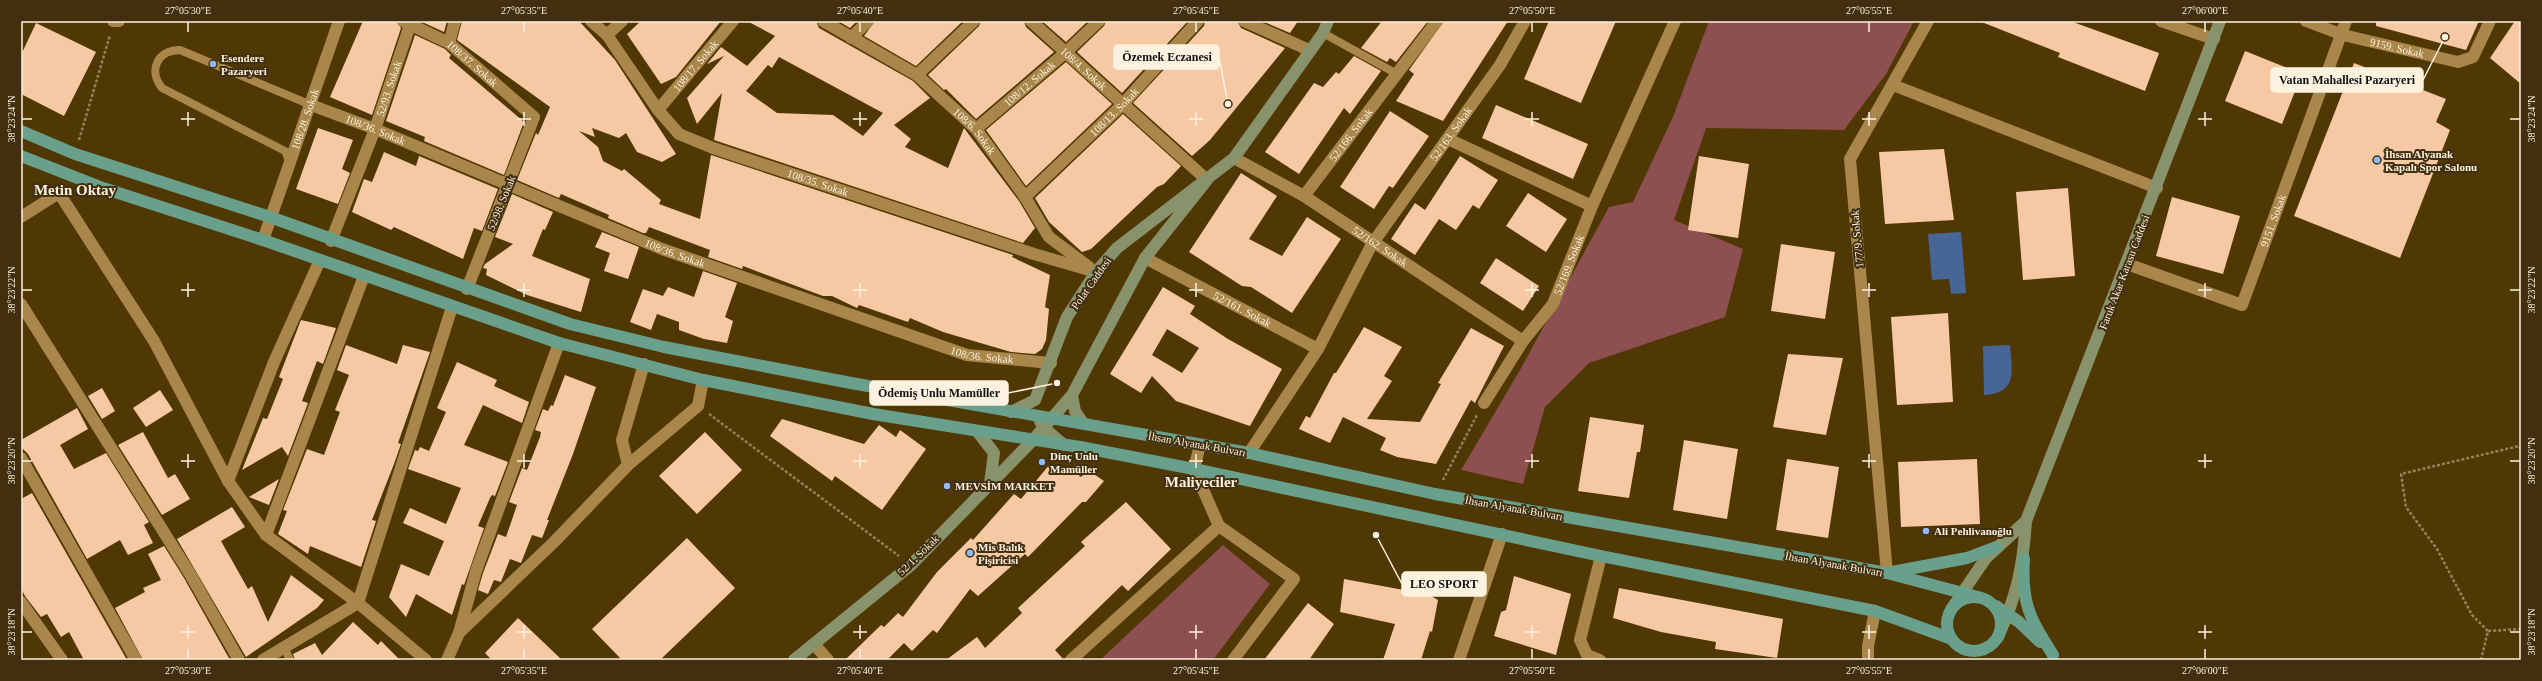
<svg xmlns="http://www.w3.org/2000/svg" width="2542" height="681" viewBox="0 0 2542 681" font-family="Georgia,serif">
<style>
.green{fill:#8d4f50}
.water{fill:#476595}
.building{fill:#f7c8a4;fill-rule:evenodd}
.lines{fill:none;stroke-linecap:round;stroke-linejoin:round}
.path{stroke:#95825c;stroke-width:2.5;stroke-dasharray:3 2;stroke-linecap:butt}
.lane{stroke:#a9864a;stroke-width:8}
.street{stroke:#a9864a;stroke-width:12}
.secondary{stroke:#89936b;stroke-width:12}
.primary{stroke:#69a08b;stroke-width:12}
.ticks{fill:none;stroke:#fdf2e0;stroke-width:1.5}
.poi-dot{fill:#8eb9fd;stroke:#412f0f;stroke-width:1.5}
.labels{text-anchor:middle;stroke-width:4;stroke-linejoin:round;paint-order:stroke}
.street-label{font-size:11px;fill:#fdf2e0;stroke:#412f0f}
.poi-label{font-size:11px;font-weight:bold;fill:#fdf2e0;stroke:#412f0f;text-anchor:start}
.district-label{font-size:15px;font-weight:bold;fill:#fdf2e0;stroke:#412f0f}
.leader{fill:none;stroke:#fdf2e0;stroke-width:1.5}
.callout-dot{fill:#fdf2e0;stroke:#412f0f;stroke-width:1.5}
.callout{fill:#fdf2e0;stroke:#fdf2e0;stroke-width:1.5}
.callout-label{font-size:12px;text-anchor:middle;font-weight:bold;fill:#111}
.neatline{fill:none;stroke:#fdf2e0;stroke-width:1.5}
.ticks-label{font-size:10px;text-anchor:middle;fill:#fdf2e0}
</style>
<rect width="100%" height="100%" fill="#503804"/>
<path class="green" d="M1709,21H1914L1886,74L1844,130L1706,128L1674,220L1743,249L1725,317L1589,363L1545,407L1523,484L1461,470L1520,370L1609,207L1633,202L1673,117Z
M1223,545L1270,584L1213,660H1100Z"/>
<path class="water" d="M1961,232L1966,293L1951,294L1949,279L1932,280L1928,234Z
M2010,345C2012,371 2018,393 1984,395L1983,346Z"/>
<path class="building" d="M363,21H396L401,28L372,115L330,97Z
M420,21H447L444,32Z
M462,21H579L615,60L676,154L662,162L637,152L626,133L619,138L592,128L595,137L579,131L598,147L603,161L622,171L624,169L661,200L659,204L700,219L711,155L1013,255L1012,257L1050,275L1045,307L1049,309L1046,340L1042,349L1035,354L1011,352L943,332L910,318L908,322L859,305L857,308L832,296H823L743,266L742,269L708,257L710,250L649,227L646,233H643L608,218L609,215L561,194L559,198L517,180L536,133L538,135L550,107L457,40Z
M641,21H721L676,77L661,84L627,34Z
M747,21H816L819,28L913,81L930,98L894,125L911,139L905,147L948,168L964,128L1019,201L1035,228L1023,243L714,140L722,93L697,124L687,98L724,56L707,64L721,47L747,66L775,36ZM779,57L883,113L863,136L833,115L777,113L746,91L768,65L772,68Z
M838,21H857L850,28Z
M875,21H963L916,66L864,36Z
M981,21H1024L1026,27L1054,52L976,119L946,89L944,90L928,75L979,26Z
M1042,21H1088L1066,42Z
M1106,21H1188L1122,93L1077,52L1104,26Z
M1205,21H1237L1241,28L1285,48L1210,140L1192,156L1133,103L1204,26Z
M1262,21H1298L1290,33Z
M1382,21H1428L1396,62L1390,58L1387,62L1361,48Z
M1444,21H1508L1443,121L1396,101L1414,74L1409,70Z
M1549,21H1616L1581,103L1524,79Z
M1979,21H2070L2159,53L2145,91L2058,57L2060,53Z
M2376,21H2479L2466,50L2376,26Z
M2515,21H2521V84L2490,58Z
M36,23L96,52L64,116L21,94V55Z
M415,35L445,49L451,55L449,58L524,122L504,175L424,141L425,137L386,121Z
M2245,51L2302,74L2282,124L2225,101Z
M1354,56L1381,71L1350,114L1344,108L1299,174L1265,152L1314,83L1323,87L1336,72L1339,74Z
M1066,62L1112,104L1026,186L986,130Z
M2354,63L2446,99L2436,122L2450,130L2400,258L2294,216Z
M1496,105L1588,144L1573,179L1482,138Z
M1390,111L1429,136L1393,188L1389,186L1374,209L1340,187Z
M1123,114L1181,166L1164,184L1157,187L1091,249L1082,252L1049,222L1035,198Z
M318,128L353,140L342,169L350,173L338,204L296,189Z
M1944,149L1954,220L1885,224L1879,152Z
M384,152L416,166L419,156L498,189L482,231L474,228L463,259L394,227L391,230L352,212L364,179L372,182Z
M1460,156L1498,180L1479,209L1473,205L1456,230L1439,219L1415,255L1391,239L1415,203L1425,210Z
M1699,156L1749,164L1738,238L1688,230Z
M1241,173L1277,196L1249,239L1282,256L1307,217L1341,239L1292,313L1251,287L1242,286L1189,252Z
M2068,188L2075,276L2023,280L2016,192Z
M1528,193L1567,219L1546,252L1506,226Z
M512,194L553,212L545,230L543,229L532,256L590,279L581,312L527,295L486,275L487,269L483,268L485,264L513,244L495,237Z
M2172,197L2240,216L2223,274L2156,256Z
M602,232L639,247L628,279L604,271L610,253L595,247Z
M1781,244L1835,252L1825,319L1771,311Z
M1496,258L1539,286L1523,311L1480,283Z
M703,271L737,283L725,317L733,321L727,343L704,339L679,330V322L657,314L651,330L630,322L643,289L663,296L668,287L694,297Z
M1163,287L1195,306L1190,314L1228,339L1282,369L1250,426L1176,401L1152,376L1141,393L1110,374ZM1167,329L1199,348L1182,373L1152,355Z
M1948,313L1953,402L1897,405L1891,317Z
M301,320L336,328L323,364L317,361L302,401L308,403L288,456L282,447L242,470L263,418L267,419L283,379L279,377Z
M1364,327L1402,347L1384,376L1392,381L1367,419L1420,422L1441,384L1438,383L1471,328L1504,346L1475,403L1471,400L1436,464L1397,457L1380,450L1386,438L1343,417L1330,443L1299,429L1306,416L1310,418L1334,373H1336Z
M346,345L397,364L403,345L430,352L398,443L401,444L394,464L372,520L376,521L361,567L310,546L308,554L278,534L287,511L283,510L307,449L324,455L340,412L335,410L349,375L337,370Z
M1788,354L1843,358L1826,435L1773,427Z
M457,362L497,380L494,386L529,402L522,423L483,405L464,445L508,462L495,496L492,495L490,498L478,526L484,528L464,585L462,584L452,615L416,594L406,617L389,597L401,564L429,576L444,541L403,523L410,508L446,524L461,488L408,469L415,450L418,451L420,447L429,451L446,412L437,408Z
M565,375L596,387L573,454L547,520H549L542,538L532,535L521,563L510,559L501,582L494,580L488,594L478,590L483,573L498,534L506,537L517,505L509,502L522,468L527,470L540,437L541,432L535,430L543,409L548,411L551,405L553,406Z
M102,388L115,411L102,419L88,396Z
M160,390L173,410L146,427L133,408Z
M77,408L88,429L60,445L74,469L106,453L149,522L144,525L153,543L128,555L120,540L87,559L28,454L21,447V440Z
M1590,417L1644,425L1640,452H1637L1629,498L1578,491Z
M782,419L864,444L879,425L896,437L900,430L926,449L882,510L835,476L832,481L770,436Z
M143,432L168,478L175,474L190,499L162,515L118,445Z
M705,432L742,470L697,514L659,476Z
M1684,440L1738,449L1727,519L1673,510Z
M1787,459L1839,467L1828,538L1776,530Z
M1977,459L1980,524L1901,527L1898,462Z
M1050,464L1066,471L1069,467L1081,477L1088,470L1104,481L1086,502H1082L1028,557L1025,554L978,596L970,589L937,633L933,630L912,651L904,643L887,660H845L881,625L884,627L898,613L903,617L937,572L971,538L973,540L1014,494L1021,499Z
M279,479L269,505L249,497Z
M32,493L127,660H84L69,632L61,637L47,614L41,617L25,596L21,588V499Z
M1126,502L1171,549L1128,591L1122,585L1055,650L1064,660H946L977,637L985,648L1022,613L1018,608L1085,546L1081,542Z
M232,507L245,527L221,541L248,589L252,586L268,622L291,575L324,600L317,608L246,657L177,539Z
M687,538L735,588L660,660H622L592,629Z
M164,546L184,578L230,660H143L115,608L145,592L143,588L161,580L148,554Z
M1514,576L1571,594L1556,655L1494,636L1501,612L1506,610Z
M1344,579L1420,593L1423,591L1438,600L1432,632L1430,631L1421,660H1383L1395,624L1340,612Z
M1619,588L1783,619L1777,658L1715,649L1716,642L1661,632L1613,618Z
M1308,603L1334,624L1309,660H1264Z
M518,618L562,660H492L485,653Z
M353,622L378,645L381,641L400,660H295L293,654L315,643L322,655Z"/>
<g class="lines">
<path class="path" d="M79,140L110,35
M709,414L899,556
M1443,480L1477,415
M2488,631L2472,615L2437,549L2406,507L2401,474L2519,446L2521,449
M2481,660L2488,631L2521,629"/>
<path class="lane" d="M1323,33L1397,74
M290,163L285,151L162,88C148,71 157,50 180,50L311,105
M284,647L290,660"/>
<g class="street">
<path d="M113,21H119"/>
<path id="s1" d="M403,21L449,43L534,117L467,289"/>
<path id="s2" d="M591,21L607,35L658,110L679,134L713,148L1034,254L1096,272"/>
<path id="s3" d="M823,21L917,75L976,129L1025,197L1049,237L1089,267"/>
<path id="s4" d="M1031,21L1207,180"/>
<path d="M1244,21L1309,50"/>
<path d="M2161,21L2214,39"/>
<path id="s5" d="M2306,21L2343,35L2458,62L2473,57L2490,21"/>
<path d="M607,35L622,21"/>
<path d="M851,38L868,21"/>
<path d="M449,43L455,21"/>
<path d="M917,75L974,21"/>
<path d="M1893,85L2157,188"/>
<path id="s6" d="M311,105L375,129L662,249L967,355L1051,363"/>
<path id="s7" d="M658,110L733,21"/>
<path id="s8" d="M976,129L1065,53L1099,21"/>
<path d="M1448,139L1592,206"/>
<path id="s9" d="M1234,158L1304,196L1523,341"/>
<path id="s10" d="M1304,196L1437,21"/>
<path id="s11" d="M1025,197L1122,105L1198,21"/>
<path d="M21,217L59,193L154,341L228,481L266,535L358,603L426,660"/>
<path id="s12" d="M263,240L339,21"/>
<path id="s13" d="M331,241L375,129L410,25"/>
<path id="s14" d="M1145,258L1318,349L1372,244L1500,65L1525,21"/>
<path id="s15" d="M2127,264L2242,305L2346,21"/>
<path d="M21,304L190,574L239,660"/>
<path id="s16" d="M1484,403L1523,341L1553,304L1592,206L1675,21"/>
<path d="M1200,445L1194,469L1219,526L1294,579L1233,660"/>
<path d="M1249,453L1318,349"/>
<path d="M21,458L136,660"/>
<path d="M628,465L622,440L644,364"/>
<path d="M228,481L274,362L320,260"/>
<path d="M266,535L364,276"/>
<path d="M1887,573L1850,159L1928,21"/>
<path d="M21,602L62,660"/>
<path d="M459,633L555,541L628,465L698,406L703,380"/>
<path d="M814,644L828,660"/>
<path d="M263,660L358,603L452,307"/>
<path d="M447,660L459,633L476,571L559,343"/>
<path d="M1071,660L1219,526"/>
<path d="M1459,660L1502,534"/>
<path d="M1600,660L1587,655L1580,640L1601,556"/>
<path d="M1868,660V646L1875,611"/>
</g>
<path class="secondary" d="M1072,395L1075,411L1083,423
M1011,412L1035,400L1067,317L1096,272L1117,248L1234,158L1323,33L1328,21
M1040,421L1043,427L1064,445
M977,431L994,453L990,483
M1952,608L1986,558L2026,521
M1998,637C2017,595 2023,567 2026,521L2220,21
M794,660L911,565L1033,440L1072,395L1145,258L1207,180"/>
<path class="primary" d="M21,131L75,154L270,217L570,324L664,347L851,383L1249,453L1435,494L1887,573L1978,597
M21,156L103,188L263,240L559,343L703,380L873,414L1080,447L1194,469L1601,556L1875,611L1952,639
M2024,559C2021,604 2030,618 2053,655
M1892,572L1967,558L1996,547
M1947 624a27 27 0 1 1 54 0a27 27 0 1 1-54 0Z
M1996,606L2019,622L2040,642"/>
</g>
<path class="ticks" d="M188,22V32M524,22V32M860,22V32M1196,22V32M1532,22V32M1869,22V32M2205,22V32M188,112V126M524,112V126M860,112V126M1196,112V126M1532,112V126M1869,112V126M2205,112V126M22,119H32M181,119H195M517,119H531M853,119H867M1189,119H1203M1525,119H1539M1862,119H1876M2198,119H2212M2510,119H2520M188,283V297M524,283V297M860,283V297M1196,283V297M1532,283V297M1869,283V297M2205,283V297M22,290H32M181,290H195M517,290H531M853,290H867M1189,290H1203M1525,290H1539M1862,290H1876M2198,290H2212M2510,290H2520M188,454V468M524,454V468M860,454V468M1196,454V468M1532,454V468M1869,454V468M2205,454V468M22,461H32M181,461H195M517,461H531M853,461H867M1189,461H1203M1525,461H1539M1862,461H1876M2198,461H2212M2510,461H2520M188,625V639M524,625V639M860,625V639M1196,625V639M1532,625V639M1869,625V639M2205,625V639M22,632H32M181,632H195M517,632H531M853,632H867M1189,632H1203M1525,632H1539M1862,632H1876M2198,632H2212M2510,632H2520M188,649V659M524,649V659M860,649V659M1196,649V659M1532,649V659M1869,649V659M2205,649V659"/>
<g class="poi-dot">
<circle cx="213" cy="64" r="4"/>
<circle cx="2377" cy="160" r="4"/>
<circle cx="1042" cy="462" r="4"/>
<circle cx="947" cy="486" r="4"/>
<circle cx="1926" cy="531" r="4"/>
<circle cx="970" cy="553" r="4"/>
</g>
<g class="labels">
<g class="street-label">
<text dy="4" stroke="none"><textPath href="#s5" startOffset="95">9159. Sokak</textPath></text>
<text dy="4" stroke="none"><textPath href="#s1" startOffset="82">108/37. Sokak</textPath></text>
<text dy="4" stroke="none"><textPath href="#s7" startOffset="58">108/17. Sokak</textPath></text>
<text dy="4" stroke="none"><textPath href="#s4" startOffset="71">108/4. Sokak</textPath></text>
<text dy="4" stroke="none"><textPath href="#s8" startOffset="70">108/12. Sokak</textPath></text>
<text dy="4" stroke="none"><textPath href="#s13" startOffset="163">52/93. Sokak</textPath></text>
<text dy="4" stroke="none"><textPath href="#s11" startOffset="123">108/13. Sokak</textPath></text>
<text dy="4" stroke="none"><textPath href="#s12" startOffset="128">108/28. Sokak</textPath></text>
<text dy="4" stroke="none"><textPath href="#s6" startOffset="69">108/36. Sokak</textPath></text>
<text dy="4" stroke="none"><textPath href="#s3" startOffset="189">108/6. Sokak</textPath></text>
<text dy="4" stroke="none"><textPath href="#s14" startOffset="449">52/163. Sokak</textPath></text>
<text dy="4" stroke="none"><textPath href="#s10" startOffset="77">52/166. Sokak</textPath></text>
<text dy="4" stroke="none"><textPath href="#s2" startOffset="291">108/35. Sokak</textPath></text>
<text transform="translate(501 203) rotate(-68)" y="4">52/98. Sokak</text>
<text dy="4" stroke="none"><textPath href="#s15" startOffset="212">9151. Sokak</textPath></text>
<text transform="translate(1857 239) rotate(-95)" y="4">177/9. Sokak</text>
<text dy="4" stroke="none"><textPath href="#s9" startOffset="171">52/162. Sokak</textPath></text>
<text dy="4" stroke="none"><textPath href="#s6" startOffset="393">108/36. Sokak</textPath></text>
<text dy="4" stroke="none"><textPath href="#s16" startOffset="163">52/169. Sokak</textPath></text>
<text transform="translate(2124 272) rotate(-69)" y="4">Faruk Akar Karasu Caddesi</text>
<text transform="translate(1091 283) rotate(-55)" y="4">Polat Caddesi</text>
<text dy="4" stroke="none"><textPath href="#s14" startOffset="110">52/161. Sokak</textPath></text>
<text dy="4" stroke="none"><textPath href="#s6" startOffset="717">108/36. Sokak</textPath></text>
<text transform="translate(1197 444) rotate(10)" y="4">İhsan Alyanak Bulvarı</text>
<text transform="translate(1514 508) rotate(10)" y="4">İhsan Alyanak Bulvarı</text>
<text transform="translate(918 555) rotate(-44)" y="4">52/1. Sokak</text>
<text transform="translate(1834 564) rotate(10)" y="4">İhsan Alyanak Bulvarı</text>
</g>
<g class="poi-label">
<text x="221" y="62">Esendere<tspan x="221" dy="13">Pazaryeri</tspan></text>
<text x="2385" y="158">İhsan Alyanak<tspan x="2385" dy="13">Kapalı Spor Salonu</tspan></text>
<text x="1050" y="460">Dinç Unlu<tspan x="1050" dy="13">Mamüller</tspan></text>
<text x="955" y="490">MEVSİM MARKET</text>
<text x="1934" y="535">Ali Pehlivanoğlu</text>
<text x="978" y="551">Mis Balık<tspan x="978" dy="13">Pişiricisi</tspan></text>
</g>
<g class="district-label">
<text x="75" y="195">Metin Oktay</text>
<text x="1201" y="487">Maliyeciler</text>
</g>
</g>
<path class="leader" d="M1228 104L1219 57M2445 37L2423 80M1057 383L1008 393M1376 535L1402 584"/>
<g class="callout-dot">
<circle cx="1228" cy="104" r="4"/>
<circle cx="2445" cy="37" r="4"/>
<circle cx="1057" cy="383" r="4"/>
<circle cx="1376" cy="535" r="4"/>
</g>
<g class="callout">
<rect x="1114" y="45" width="105" height="24" rx="4"/>
<rect x="2271" y="68" width="152" height="24" rx="4"/>
<rect x="870" y="381" width="138" height="24" rx="4"/>
<rect x="1402" y="572" width="84" height="24" rx="4"/>
</g>
<g class="callout-label">
<text x="1167" y="61">Özemek Eczanesi</text>
<text x="2347" y="84">Vatan Mahallesi Pazaryeri</text>
<text x="939" y="397">Ödemiş Unlu Mamüller</text>
<text x="1444" y="588">LEO SPORT</text>
</g>
<rect width="2542" height="681" fill="none" stroke="#412f0f" stroke-width="44"/>
<rect x="22" y="22" width="2498" height="637" class="neatline"/>
<g class="ticks-label">
<text x="188" y="14">27°05'30"E</text>
<text x="524" y="14">27°05'35"E</text>
<text x="860" y="14">27°05'40"E</text>
<text x="1196" y="14">27°05'45"E</text>
<text x="1532" y="14">27°05'50"E</text>
<text x="1869" y="14">27°05'55"E</text>
<text x="2205" y="14">27°06'00"E</text>
<text transform="translate(11 119) rotate(-90)" y="4">38°23'24"N</text>
<text transform="translate(2531 119) rotate(-90)" y="4">38°23'24"N</text>
<text transform="translate(11 290) rotate(-90)" y="4">38°23'22"N</text>
<text transform="translate(2531 290) rotate(-90)" y="4">38°23'22"N</text>
<text transform="translate(11 461) rotate(-90)" y="4">38°23'20"N</text>
<text transform="translate(2531 461) rotate(-90)" y="4">38°23'20"N</text>
<text transform="translate(11 632) rotate(-90)" y="4">38°23'18"N</text>
<text transform="translate(2531 632) rotate(-90)" y="4">38°23'18"N</text>
<text x="188" y="674">27°05'30"E</text>
<text x="524" y="674">27°05'35"E</text>
<text x="860" y="674">27°05'40"E</text>
<text x="1196" y="674">27°05'45"E</text>
<text x="1532" y="674">27°05'50"E</text>
<text x="1869" y="674">27°05'55"E</text>
<text x="2205" y="674">27°06'00"E</text>
</g>
</svg>
